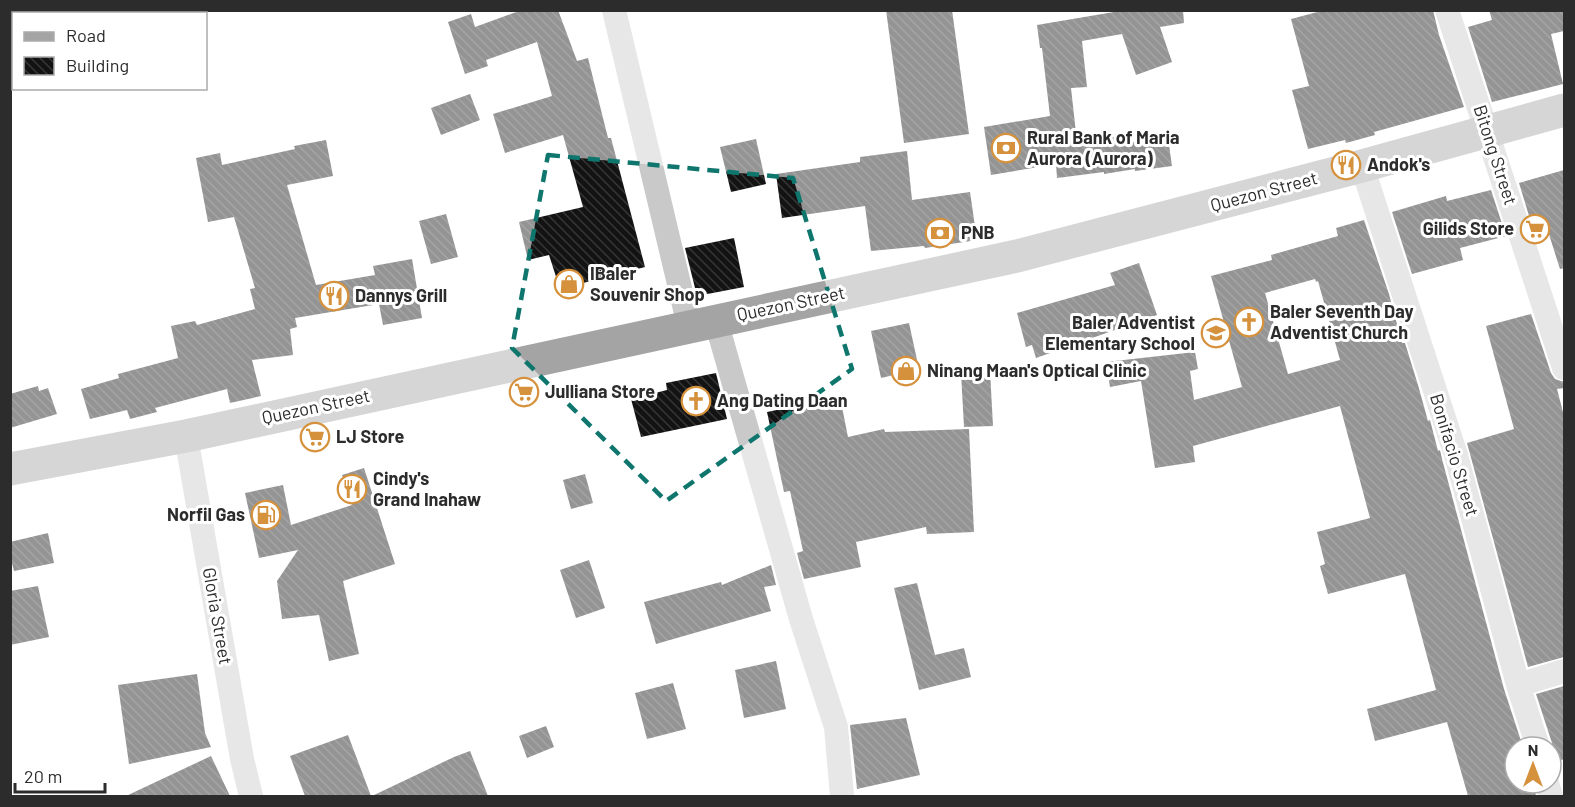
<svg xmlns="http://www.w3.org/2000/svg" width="1575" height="807" viewBox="0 0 1575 807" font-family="Barlow,sans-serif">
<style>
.building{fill:url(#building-back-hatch);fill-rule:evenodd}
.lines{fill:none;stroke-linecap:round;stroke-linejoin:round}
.street{stroke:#c9c9c9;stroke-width:24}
.primary{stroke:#a4a4a4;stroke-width:33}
.marked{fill:none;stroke:#0f766e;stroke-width:4.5;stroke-dasharray:12 8;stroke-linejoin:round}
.labels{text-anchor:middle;stroke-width:6;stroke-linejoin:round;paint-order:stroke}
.poi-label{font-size:18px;font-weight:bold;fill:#2c2c2c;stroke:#fff;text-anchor:start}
.street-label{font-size:18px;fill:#2c2c2c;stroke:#fff}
</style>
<defs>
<pattern id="building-back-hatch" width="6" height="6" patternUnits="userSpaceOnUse" patternTransform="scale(1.5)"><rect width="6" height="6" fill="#131313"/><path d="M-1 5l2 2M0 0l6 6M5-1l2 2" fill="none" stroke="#363636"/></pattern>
</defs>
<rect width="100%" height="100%" fill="#fff"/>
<path class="building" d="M522,10H558L577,61L588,58L608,138H611L645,267L560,289L549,255L528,260L519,222L583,207L563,135L505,153L493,114L552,96L537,42L486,60L488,66L465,74L448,22L471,14L475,27Z
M886,10H952L969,134L904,143Z
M1114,10H1183L1184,23L1160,27L1172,62L1136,75L1122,34L1082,41L1087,87L1071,88L1077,142L1119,136L1120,144L1168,138L1172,166L1135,171V169L1104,174V172L1057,178L1056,164L991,175L984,127L1050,116L1042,48H1040L1037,25L1114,12Z
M1325,10H1433L1439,35L1464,107L1374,132L1375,135L1346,143L1345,140L1308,149L1292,90L1309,86L1291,19Z
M1489,10H1564V31L1551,34L1563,84L1492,102L1468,27L1492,20Z
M470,94L480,120L441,135L431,108Z
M756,139L766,184L731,192L720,147Z
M326,140L333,176L287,185L316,285L375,275L373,266L412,259L422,318L383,325L379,304L295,318L297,327L290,329L293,355L252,360L261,396L230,403L227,389L155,408L157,412L130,419L127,410L90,419L81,389L119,378L118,374L178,358L171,326L195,321L197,325L255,309L250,289L255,288L234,217L208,222L196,158L220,153L222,165L295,149L294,146Z
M907,151L912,200L970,192L977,240L925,248L924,246L871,251L865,206L782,218L776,174L860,162V157Z
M1564,170V268L1560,269L1546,225L1533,229L1519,183Z
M1491,190L1506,236L1460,248L1463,260L1412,274L1392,212L1446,196L1447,201Z
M446,214L458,257L431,264L419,221Z
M1364,220L1389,294L1402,343H1405L1418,385L1428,421L1430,420L1438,451L1440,450L1442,459L1504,689L1523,747H1515V783H1533L1536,796H1468L1447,722L1375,741L1367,709L1436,690L1405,574L1328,594L1320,566L1325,564L1317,532L1370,518L1340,406L1193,446L1195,462L1155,468L1141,381L1110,387L1106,362L1195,352L1198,369L1190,371L1194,400L1242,387L1211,276L1272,260L1271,255L1338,236L1336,228ZM1315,279L1316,282L1318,281L1340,360L1288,374L1265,293Z
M734,238L744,287L697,296L685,248Z
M1139,263L1157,315L1036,358L1032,345L1026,347L1017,313L1115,285L1110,273Z
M1531,314L1551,373L1555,379L1564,382V388L1557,389L1564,416V657L1528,667L1467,443L1514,429L1486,326Z
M909,323L919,369L881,378L871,331Z
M990,371L993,426L964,427L961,373Z
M716,373L727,419L641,437L631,399L667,390L666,383Z
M38,386L39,391L48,388L57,414L10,428V394Z
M840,397L848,437L884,429L885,432L969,429L974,532L927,534L926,527L856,542L861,567L804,579L797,553L803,551L790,491L784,492L767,412Z
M364,468L395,564L343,581L359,654L329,661L319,615L282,619L277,581L298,550L259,558L245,493L283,485L291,525L352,505L342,475Z
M585,474L593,503L571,509L563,480Z
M48,533L54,563L14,571L10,555V542Z
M589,560L605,608L576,618L560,570Z
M771,565L776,585L764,587L771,611L656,644L644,602L721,582L722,585Z
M917,583L935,655L964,648L971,677L919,690L894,588Z
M38,586L49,637L10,645V591Z
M776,661L786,709L744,718L735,670Z
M197,674L205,733L211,747L129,764L118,685Z
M673,683L686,729L647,739L635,693Z
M1564,686V759L1551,764L1552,743L1536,694Z
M906,718L920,775L857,789L850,725Z
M546,726L554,747L527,758L519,736Z
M348,735L371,796H305L290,756Z
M470,751L488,796H372L454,757Z
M211,756L230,796H126Z"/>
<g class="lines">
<path class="street" d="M614,10L689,326
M1447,10L1564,368
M1362,166L1456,455L1518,685L1538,747
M716,321L801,619L836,727L842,796
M186,436L242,759L251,796
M1518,685L1564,671
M1547,783L1551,796"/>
<path class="primary" d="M10,469L186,436L1017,256L1362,166L1564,110"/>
</g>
<path d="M0 0H1575V807H0ZM548,155L793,178L852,369L666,501L512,348Z" fill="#fff" fill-opacity=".55" fill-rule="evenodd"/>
<path class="marked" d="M548,155L793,178L852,369L666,501L512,348Z"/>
<defs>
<g id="bank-ring" transform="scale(1.5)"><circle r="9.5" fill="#fff" stroke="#d5913c" stroke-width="1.5"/><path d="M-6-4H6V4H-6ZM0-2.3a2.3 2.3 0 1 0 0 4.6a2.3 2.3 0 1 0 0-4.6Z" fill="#d5913c"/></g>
<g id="restaurant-ring" transform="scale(1.5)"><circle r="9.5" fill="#fff" stroke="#d5913c" stroke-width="1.5"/><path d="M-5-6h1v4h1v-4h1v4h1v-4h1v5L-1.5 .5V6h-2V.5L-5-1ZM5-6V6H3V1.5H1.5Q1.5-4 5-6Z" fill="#d5913c"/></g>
<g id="supermarket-ring" transform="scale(1.5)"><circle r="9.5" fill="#fff" stroke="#d5913c" stroke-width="1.5"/><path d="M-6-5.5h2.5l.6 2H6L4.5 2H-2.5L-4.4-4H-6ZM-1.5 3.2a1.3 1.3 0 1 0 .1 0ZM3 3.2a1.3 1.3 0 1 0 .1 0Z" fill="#d5913c"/></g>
<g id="shop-ring" transform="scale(1.5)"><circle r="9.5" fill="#fff" stroke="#d5913c" stroke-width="1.5"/><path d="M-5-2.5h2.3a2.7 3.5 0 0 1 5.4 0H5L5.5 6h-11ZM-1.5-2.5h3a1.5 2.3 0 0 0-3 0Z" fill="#d5913c"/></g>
<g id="church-ring" transform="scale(1.5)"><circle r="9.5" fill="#fff" stroke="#d5913c" stroke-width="1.5"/><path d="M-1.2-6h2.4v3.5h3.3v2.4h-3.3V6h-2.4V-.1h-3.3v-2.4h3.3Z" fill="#d5913c"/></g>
<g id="school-ring" transform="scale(1.5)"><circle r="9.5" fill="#fff" stroke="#d5913c" stroke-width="1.5"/><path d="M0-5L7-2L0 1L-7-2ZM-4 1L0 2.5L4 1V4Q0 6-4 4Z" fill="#d5913c"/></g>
<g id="fuel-ring" transform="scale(1.5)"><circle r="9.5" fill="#fff" stroke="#d5913c" stroke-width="1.5"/><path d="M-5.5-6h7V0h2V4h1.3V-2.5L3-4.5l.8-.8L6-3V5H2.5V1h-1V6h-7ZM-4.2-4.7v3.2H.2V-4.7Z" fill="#d5913c"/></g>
</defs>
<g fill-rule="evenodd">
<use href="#bank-ring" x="1006" y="148"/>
<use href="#restaurant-ring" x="1346" y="165"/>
<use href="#supermarket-ring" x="1535" y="229"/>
<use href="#bank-ring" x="940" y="233"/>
<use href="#shop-ring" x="569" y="284"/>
<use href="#restaurant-ring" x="334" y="296"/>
<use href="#church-ring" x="1249" y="322"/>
<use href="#school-ring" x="1216" y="333"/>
<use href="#shop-ring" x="906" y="371"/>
<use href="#supermarket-ring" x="524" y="392"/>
<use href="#church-ring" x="696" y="401"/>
<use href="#supermarket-ring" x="315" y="437"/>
<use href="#restaurant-ring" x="352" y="489"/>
<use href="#fuel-ring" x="266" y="515"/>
</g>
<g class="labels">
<g class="poi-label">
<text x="1027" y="144">Rural Bank of Maria<tspan x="1027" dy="21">Aurora (Aurora)</tspan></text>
<text x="1367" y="171">Andok's</text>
<text x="1514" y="235" text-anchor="end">Gilids Store</text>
<text x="961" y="239">PNB</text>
<text x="590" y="280">IBaler<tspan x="590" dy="21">Souvenir Shop</tspan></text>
<text x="355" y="302">Dannys Grill</text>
<text x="1270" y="318">Baler Seventh Day<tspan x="1270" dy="21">Adventist Church</tspan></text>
<text x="1195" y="329" text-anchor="end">Baler Adventist<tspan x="1195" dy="21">Elementary School</tspan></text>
<text x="927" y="377">Ninang Maan's Optical Clinic</text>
<text x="545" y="398">Julliana Store</text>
<text x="717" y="407">Ang Dating Daan</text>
<text x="336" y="443">LJ Store</text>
<text x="373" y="485">Cindy's<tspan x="373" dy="21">Grand Inahaw</tspan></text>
<text x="245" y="521" text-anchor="end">Norfil Gas</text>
</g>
<g class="street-label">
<text transform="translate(1495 155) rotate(72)" y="6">Bitong Street</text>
<text transform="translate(1264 192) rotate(-15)" y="6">Quezon Street</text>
<text transform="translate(791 304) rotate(-12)" y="6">Quezon Street</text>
<text transform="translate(316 407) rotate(-12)" y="6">Quezon Street</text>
<text transform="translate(1454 455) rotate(73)" y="6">Bonifacio Street</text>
<text transform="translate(217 616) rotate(80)" y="6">Gloria Street</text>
</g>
</g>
<rect width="1575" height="807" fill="none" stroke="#2c2c2c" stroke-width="24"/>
<rect x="12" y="12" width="195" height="78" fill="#ffffff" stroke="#ababab" stroke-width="1.5"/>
<rect x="24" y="32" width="30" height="9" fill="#a4a4a4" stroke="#ababab" stroke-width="1.5"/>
<text x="66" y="42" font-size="18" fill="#2c2c2c">Road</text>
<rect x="24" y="57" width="30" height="18" fill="url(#building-back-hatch)" stroke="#ababab" stroke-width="1.5"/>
<text x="66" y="72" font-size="18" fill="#2c2c2c">Building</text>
<g transform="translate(1533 765)"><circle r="28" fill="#ffffff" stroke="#ababab" stroke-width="1.5"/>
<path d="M0-4.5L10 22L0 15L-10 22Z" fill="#d5913c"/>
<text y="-9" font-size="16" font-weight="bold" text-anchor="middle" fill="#2c2c2c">N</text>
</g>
<path d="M15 783v9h90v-9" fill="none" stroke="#2c2c2c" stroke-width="3"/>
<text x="24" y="783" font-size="18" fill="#2c2c2c" stroke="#ffffff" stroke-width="4.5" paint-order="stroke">20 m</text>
</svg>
